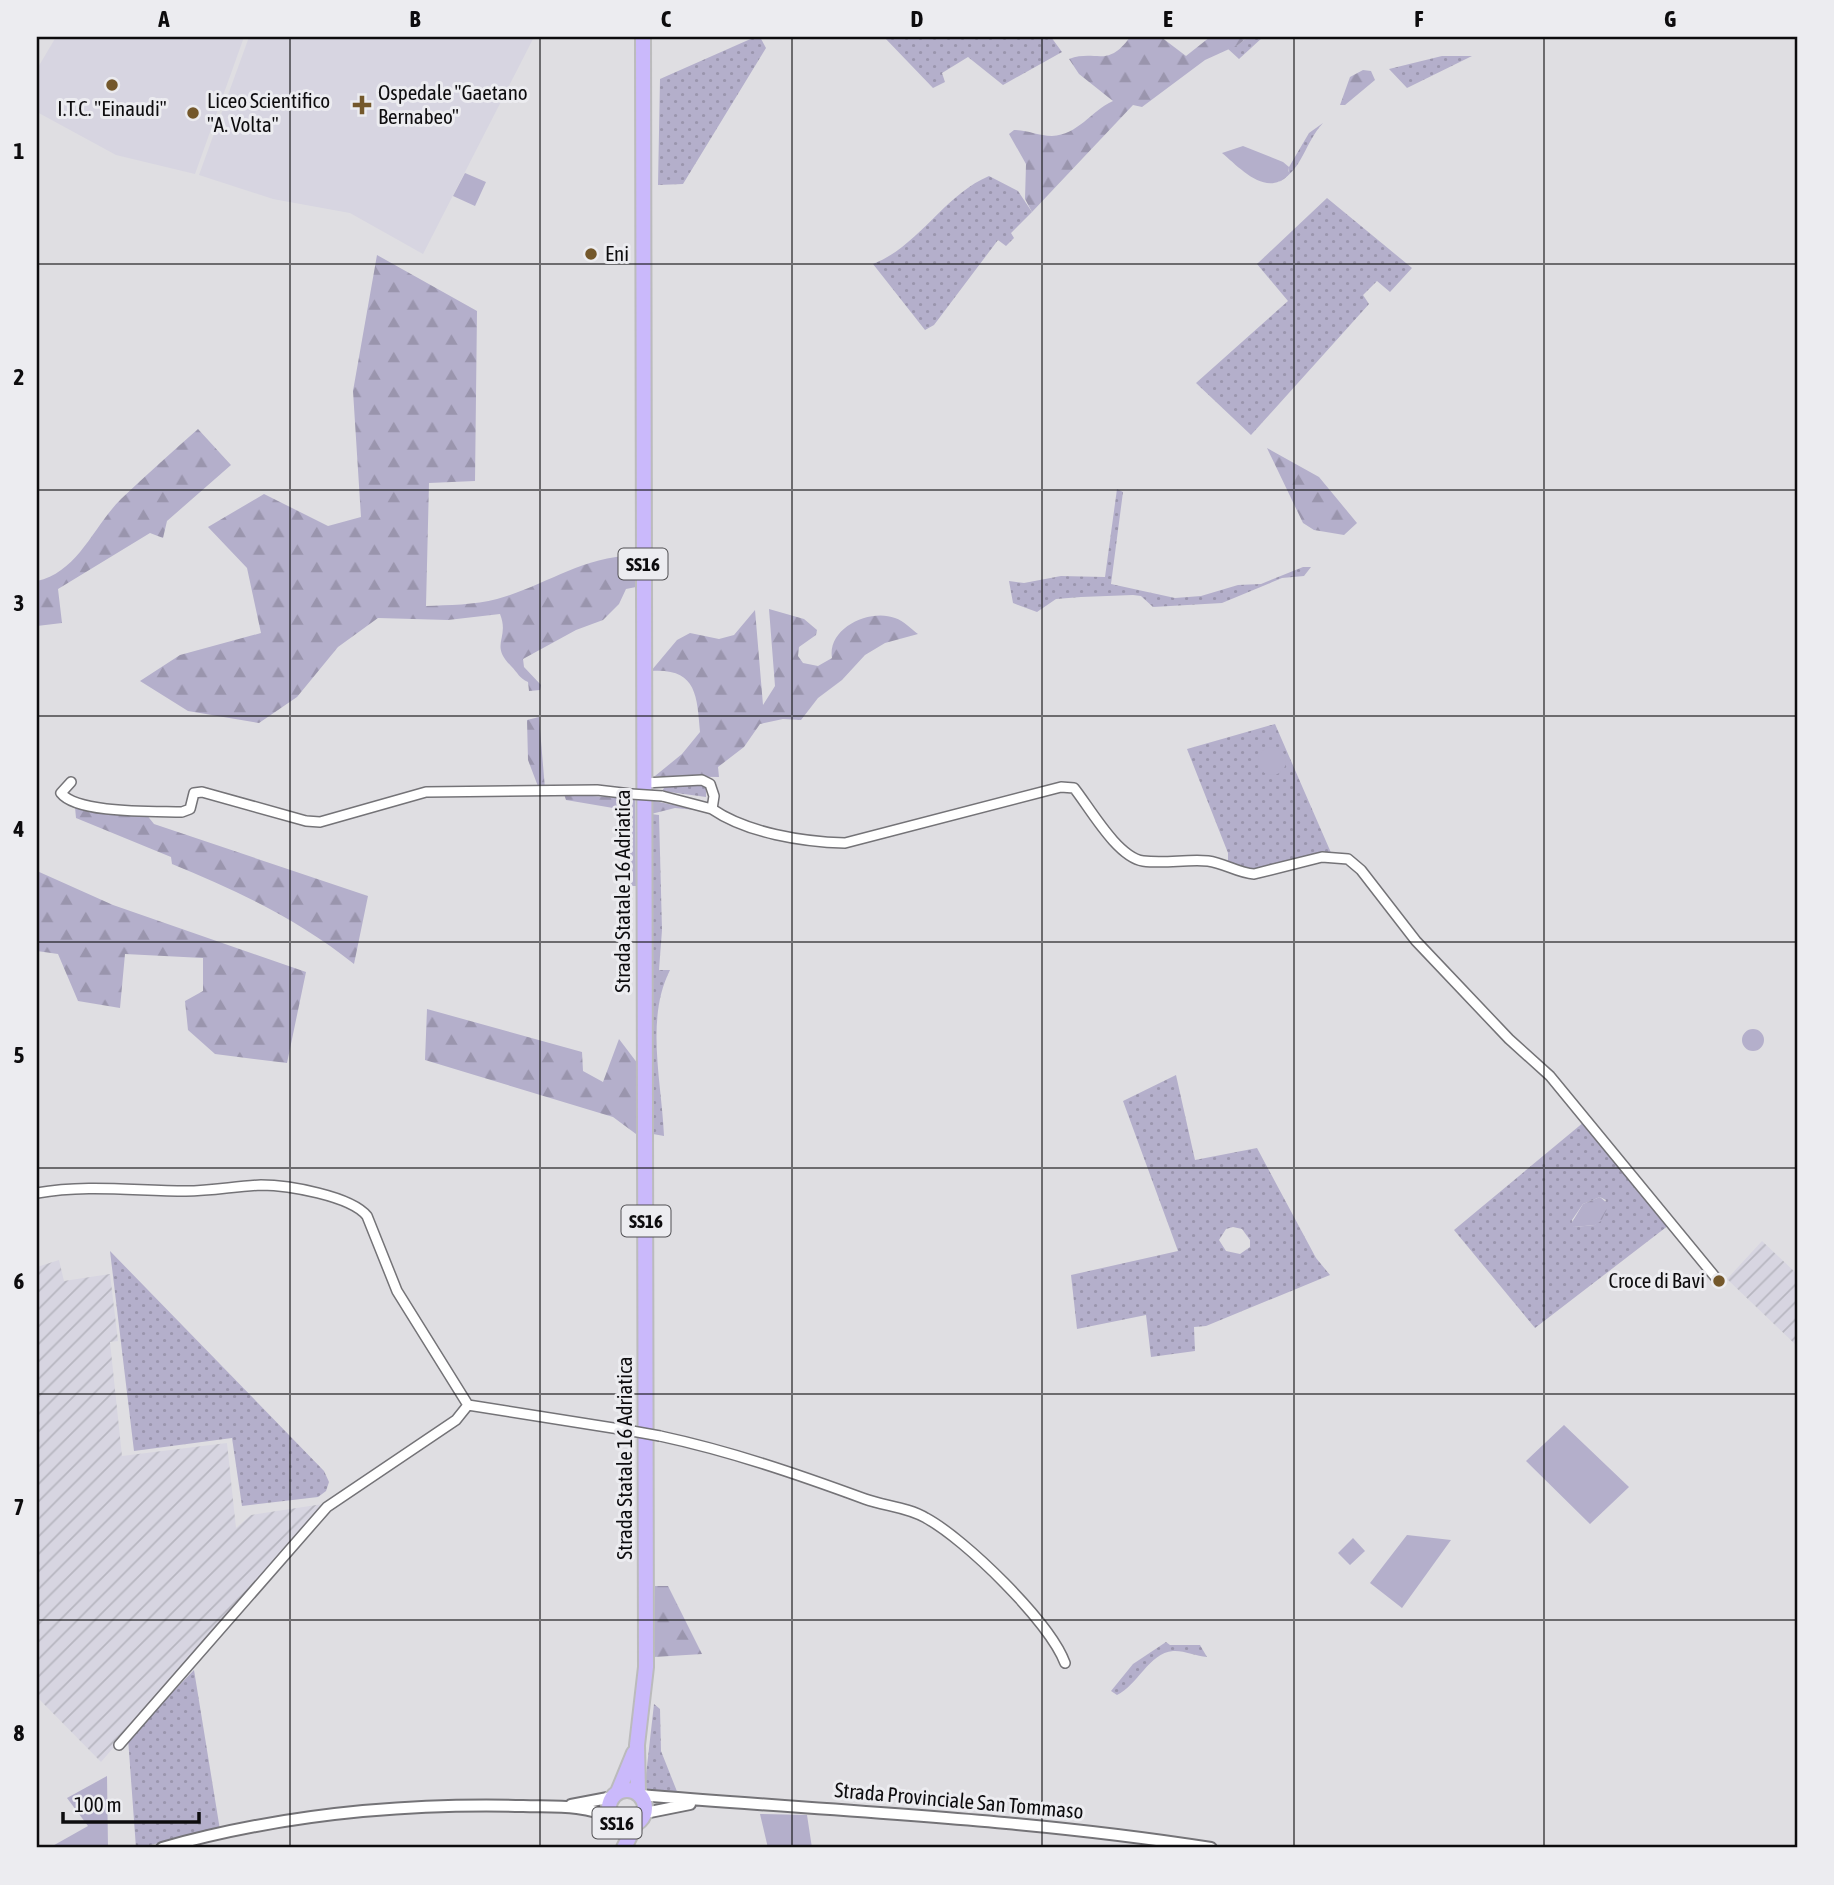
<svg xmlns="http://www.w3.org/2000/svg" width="1834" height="1885" viewBox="0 0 1834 1885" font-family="'Asap Condensed',sans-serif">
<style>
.built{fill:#d7d5e1}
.industrial{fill:url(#industrial-furrows)}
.grass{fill:url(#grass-dots);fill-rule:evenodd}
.forest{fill:url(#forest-firs)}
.garden{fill:#b4afcb}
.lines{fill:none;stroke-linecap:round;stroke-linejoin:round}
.minor-casing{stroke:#747377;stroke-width:12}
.tertiary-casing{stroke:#747377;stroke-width:14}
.primary-casing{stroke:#bbbbbc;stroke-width:18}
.minor{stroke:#fff;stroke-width:9}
.tertiary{stroke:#fff;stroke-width:10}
.primary{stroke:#cab9fb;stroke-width:14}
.minor-bridge-casing{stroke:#747377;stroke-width:12;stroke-linecap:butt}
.minor-bridge{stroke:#fff;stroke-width:9}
.grid{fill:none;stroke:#0d0c0e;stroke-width:2;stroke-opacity:0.55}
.poi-dot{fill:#74582b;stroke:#ececf0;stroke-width:2.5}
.labels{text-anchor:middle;stroke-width:6;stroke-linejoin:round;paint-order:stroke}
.shield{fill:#ececf0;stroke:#504f52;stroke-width:2}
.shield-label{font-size:19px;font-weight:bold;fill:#0d0c0e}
.poi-label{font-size:21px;fill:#0d0c0e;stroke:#ececf0;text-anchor:start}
.street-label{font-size:21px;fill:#0d0c0e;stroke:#ececf0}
.neatline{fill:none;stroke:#0d0c0e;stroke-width:2.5}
.grid-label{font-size:23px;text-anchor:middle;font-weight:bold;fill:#0d0c0e}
</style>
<defs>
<pattern id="industrial-furrows" width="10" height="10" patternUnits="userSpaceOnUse" patternTransform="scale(1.75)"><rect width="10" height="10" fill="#d7d5e1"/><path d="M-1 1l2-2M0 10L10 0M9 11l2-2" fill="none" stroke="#b7b6c0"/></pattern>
<pattern id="grass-dots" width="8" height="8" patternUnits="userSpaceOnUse" patternTransform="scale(1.75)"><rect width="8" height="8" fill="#b4afcb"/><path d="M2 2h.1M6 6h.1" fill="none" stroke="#9a95ad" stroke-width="1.8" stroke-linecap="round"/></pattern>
<pattern id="forest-firs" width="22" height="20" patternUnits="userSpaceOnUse" patternTransform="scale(1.75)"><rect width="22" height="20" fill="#b4afcb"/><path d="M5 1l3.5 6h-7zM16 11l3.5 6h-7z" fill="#9a95ad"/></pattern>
</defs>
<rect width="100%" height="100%" fill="#dfdee2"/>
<path class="built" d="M56,37H244L195,174L116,155L37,112V69Z
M249,37H534L423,254L350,213L273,199L199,175Z"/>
<path class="industrial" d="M1762,1241L1797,1274V1346L1727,1279Z
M59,1260L64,1281L110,1274L118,1341L110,1342L122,1456L227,1443L236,1528L251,1515L323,1504L101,1762L37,1697V1267Z"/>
<path class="grass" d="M755,37H760L766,48L683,184L658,185L660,79Z
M884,37H1051L1062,52L1003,85L968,57L942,73L945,82L933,88Z
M1248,37H1263L1239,59L1227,48L1238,45Z
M1442,56H1472L1407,88L1389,69Z
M1323,123C1305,142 1303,169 1279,182L1289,171V167L1309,133Z
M989,176L1018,191L1032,212L1011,233L1014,238L1006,246L998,240L934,325L925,330L873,264C919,246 944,195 989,176Z
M1327,198L1412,268L1390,292L1377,281L1363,295L1369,304L1251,435L1196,383L1288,301L1257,264Z
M1117,489L1123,492L1111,584L1175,598L1201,596L1238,585L1261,584L1303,567H1311L1304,576L1282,578L1222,603L1153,607L1141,596L1133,595L1081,597L1056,599L1037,612L1013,603L1009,581L1024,583L1061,576L1105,577Z
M1275,724L1332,855L1244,871L1228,863V853L1187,749Z
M695,781L706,786V797L662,791L666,785Z
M651,814L659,815L662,930L659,970H670C645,1019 662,1083 664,1136L653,1134Z
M1176,1075L1195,1160L1257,1148L1316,1258L1330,1275L1206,1326L1194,1327L1195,1351L1151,1357L1146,1315L1077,1329L1071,1275L1178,1251L1123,1101ZM1233,1227L1242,1229L1250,1240V1247L1240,1254L1226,1251L1219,1240L1226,1229Z
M1584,1122L1669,1225L1535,1328L1454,1230ZM1600,1197L1606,1200L1595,1225L1574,1227L1572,1220L1583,1204Z
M110,1251L324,1471L329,1482L326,1491L318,1497L242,1506L232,1438L134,1451Z
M1166,1642L1170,1645H1200L1207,1657C1196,1656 1183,1650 1173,1651C1149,1653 1137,1686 1117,1695L1111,1691L1133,1664Z
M194,1670L220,1830L136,1848L128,1738Z
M654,1704L660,1709L661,1751L678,1794L648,1791L645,1784Z"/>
<path class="forest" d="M1130,37H1161L1186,56L1210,37H1248L1238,45L1205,60L1142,107L1133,105L1032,212L1025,199L1026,164L1009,134L1014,130C1028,130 1038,136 1052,136C1078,135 1091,111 1113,101L1079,74L1069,59C1097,49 1107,69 1130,37Z
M1363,70L1371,71L1375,80L1345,105H1340L1350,77Z
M377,255L477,311L475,481L429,483L426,606C448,605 475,605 497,599C548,585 577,558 635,555L636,587L626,589L619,604L603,620L576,630L523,659L524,667L541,685L540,690L529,691L528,682C519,678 518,673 511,666C489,644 510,639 500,614L448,620L378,618L338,647L297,697L259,723L188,711L140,681L180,655L261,633L247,568L208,527L264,494L328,526L361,517L353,391Z
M198,429L231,465L167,521L163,538L150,533L58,589L62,623L37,626V581C78,572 93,527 121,499C146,475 172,452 198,429Z
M1267,448L1319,477L1357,523L1344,535L1314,530L1303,523Z
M769,609L804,619L817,630L816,635L799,647L798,656L803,663L818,666L832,658C827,628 870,608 895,618C904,621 911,629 918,634L885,643L865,655L842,680L818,698L801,720L783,719L760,724L744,747L718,767L719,777L655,776L682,754L700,732C697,694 696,668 651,671L677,640L690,633L719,639L734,635L755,610L763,705L775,686Z
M539,717L545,789H539L528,760L527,720Z
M564,794L635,799L636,886H629L625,810L566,800Z
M650,800L696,810L675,808L651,814Z
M78,806L146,814L154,824L368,896L354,964C298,919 238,891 172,864L171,857L76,818L75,807Z
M37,871L113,905L306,972L287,1063L215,1054L188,1030L185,1001L203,991V958L125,954L120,1008L78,1001L58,954L37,951Z
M427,1009L582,1052L583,1071L603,1082L619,1039L638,1064L636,1134L613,1117L425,1060Z
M1600,1197L1609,1205L1601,1221L1595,1225L1574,1227L1571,1224L1583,1204Z
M655,1586H668L702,1654L654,1657Z"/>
<path class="garden" d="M1243,146L1283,162L1289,167L1288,175C1266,198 1239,167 1222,153Z
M465,173L486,182L475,206L453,196Z
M1258 761a14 14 0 1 1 28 0a14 14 0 1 1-28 0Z
M1742 1040a11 11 0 1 1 22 0a11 11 0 1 1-22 0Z
M1564,1425L1629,1487L1590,1524L1526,1461Z
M1407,1535L1451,1540L1402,1608L1370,1583Z
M1353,1538L1365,1551L1350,1565L1338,1553Z
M107,1776L108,1848H49L88,1826L67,1798Z
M760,1814L807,1815L812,1848H768Z"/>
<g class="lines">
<g class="minor-casing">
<path id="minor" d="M71,782L61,793C77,814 156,811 182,812L190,809L194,793L202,792L306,821L320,822L426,792L597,790L631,794
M644,783L702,780L710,784L714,796L712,809C747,833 803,842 845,843L1061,787L1074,788C1090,808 1117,857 1143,861C1165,864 1186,859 1208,861C1224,863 1238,873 1254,874L1322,857L1348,859L1361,870L1416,941L1509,1039L1550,1076L1716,1278
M662,796L712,809
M37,1193C87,1184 136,1191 186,1191C212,1191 236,1186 261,1185C288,1185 351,1196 367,1216L397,1291L468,1405
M660,1436C730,1451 797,1474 865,1499C884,1506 908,1507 926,1518C965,1539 1050,1622 1065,1663
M119,1745L327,1507L456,1420L468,1405L632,1431"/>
</g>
<g class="tertiary-casing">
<path id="tertiary" d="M640,1795C830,1811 1022,1818 1211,1848
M571,1805L613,1797
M645,1813L690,1804
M162,1848C278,1815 402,1803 523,1806C552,1807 585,1804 612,1818"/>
</g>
<g class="primary-casing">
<path id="primary" d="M609 1808a18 18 0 1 1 36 0a18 18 0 1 1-36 0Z
M618,1792L634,1753
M638,1793L637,1745L646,1667L643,37
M624,1848L635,1825"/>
</g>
<use href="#minor" class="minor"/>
<use href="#tertiary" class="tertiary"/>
<use href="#primary" class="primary"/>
<g class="minor-bridge-casing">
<path id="minor-bridge" d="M631,794L662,796
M632,1431L660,1436"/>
</g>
<use href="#minor-bridge" class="minor-bridge"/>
</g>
<path class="grid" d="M290,37V1848M540,37V1848M792,37V1848M1042,37V1848M1294,37V1848M1544,37V1848M37,264H1797M37,490H1797M37,716H1797M37,942H1797M37,1168H1797M37,1394H1797M37,1620H1797"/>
<g class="poi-dot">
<circle cx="112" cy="85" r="7"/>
<path d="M358.5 94.5h7v7h7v7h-7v7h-7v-7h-7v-7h7z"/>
<circle cx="193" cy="113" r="7"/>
<circle cx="591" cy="254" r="7"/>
<circle cx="1719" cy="1281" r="7"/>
</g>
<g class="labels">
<g class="shield">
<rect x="618.5" y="548.5" width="49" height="31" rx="5"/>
<rect x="621.5" y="1205.5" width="49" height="31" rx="5"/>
<rect x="592.5" y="1807.5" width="49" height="31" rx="5"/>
</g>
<g class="shield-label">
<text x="643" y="571">SS16</text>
<text x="646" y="1228">SS16</text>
<text x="617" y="1830">SS16</text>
</g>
<g class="poi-label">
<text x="378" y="100">Ospedale "Gaetano<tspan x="378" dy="24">Bernabeo"</tspan></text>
<text x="207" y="108">Liceo Scientifico<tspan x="207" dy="24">"A. Volta"</tspan></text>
<text x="112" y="116" text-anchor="middle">I.T.C. "Einaudi"</text>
<text x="605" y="261">Eni</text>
<text x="1705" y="1288" text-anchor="end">Croce di Bavi</text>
</g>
<g class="street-label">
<text transform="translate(623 891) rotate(-90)" y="7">Strada Statale 16 Adriatica</text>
<text transform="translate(625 1458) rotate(-90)" y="7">Strada Statale 16 Adriatica</text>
<text transform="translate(959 1801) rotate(5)" y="7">Strada Provinciale San Tommaso</text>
</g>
</g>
<rect width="1834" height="1885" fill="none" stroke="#ececf0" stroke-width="77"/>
<path d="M63 1812v10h136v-10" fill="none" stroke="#0d0c0e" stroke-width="3.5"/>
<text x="74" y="1812" font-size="21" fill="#0d0c0e" stroke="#ececf0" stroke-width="5" paint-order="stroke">100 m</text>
<rect x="38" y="38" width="1758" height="1808" class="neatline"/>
<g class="grid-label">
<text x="164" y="27">A</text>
<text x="415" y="27">B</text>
<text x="666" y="27">C</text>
<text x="917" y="27">D</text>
<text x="1168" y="27">E</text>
<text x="1419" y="27">F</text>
<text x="1670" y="27">G</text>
<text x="19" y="159">1</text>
<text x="19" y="385">2</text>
<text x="19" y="611">3</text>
<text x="19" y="837">4</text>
<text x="19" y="1063">5</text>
<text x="19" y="1289">6</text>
<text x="19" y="1515">7</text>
<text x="19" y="1741">8</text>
</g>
</svg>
